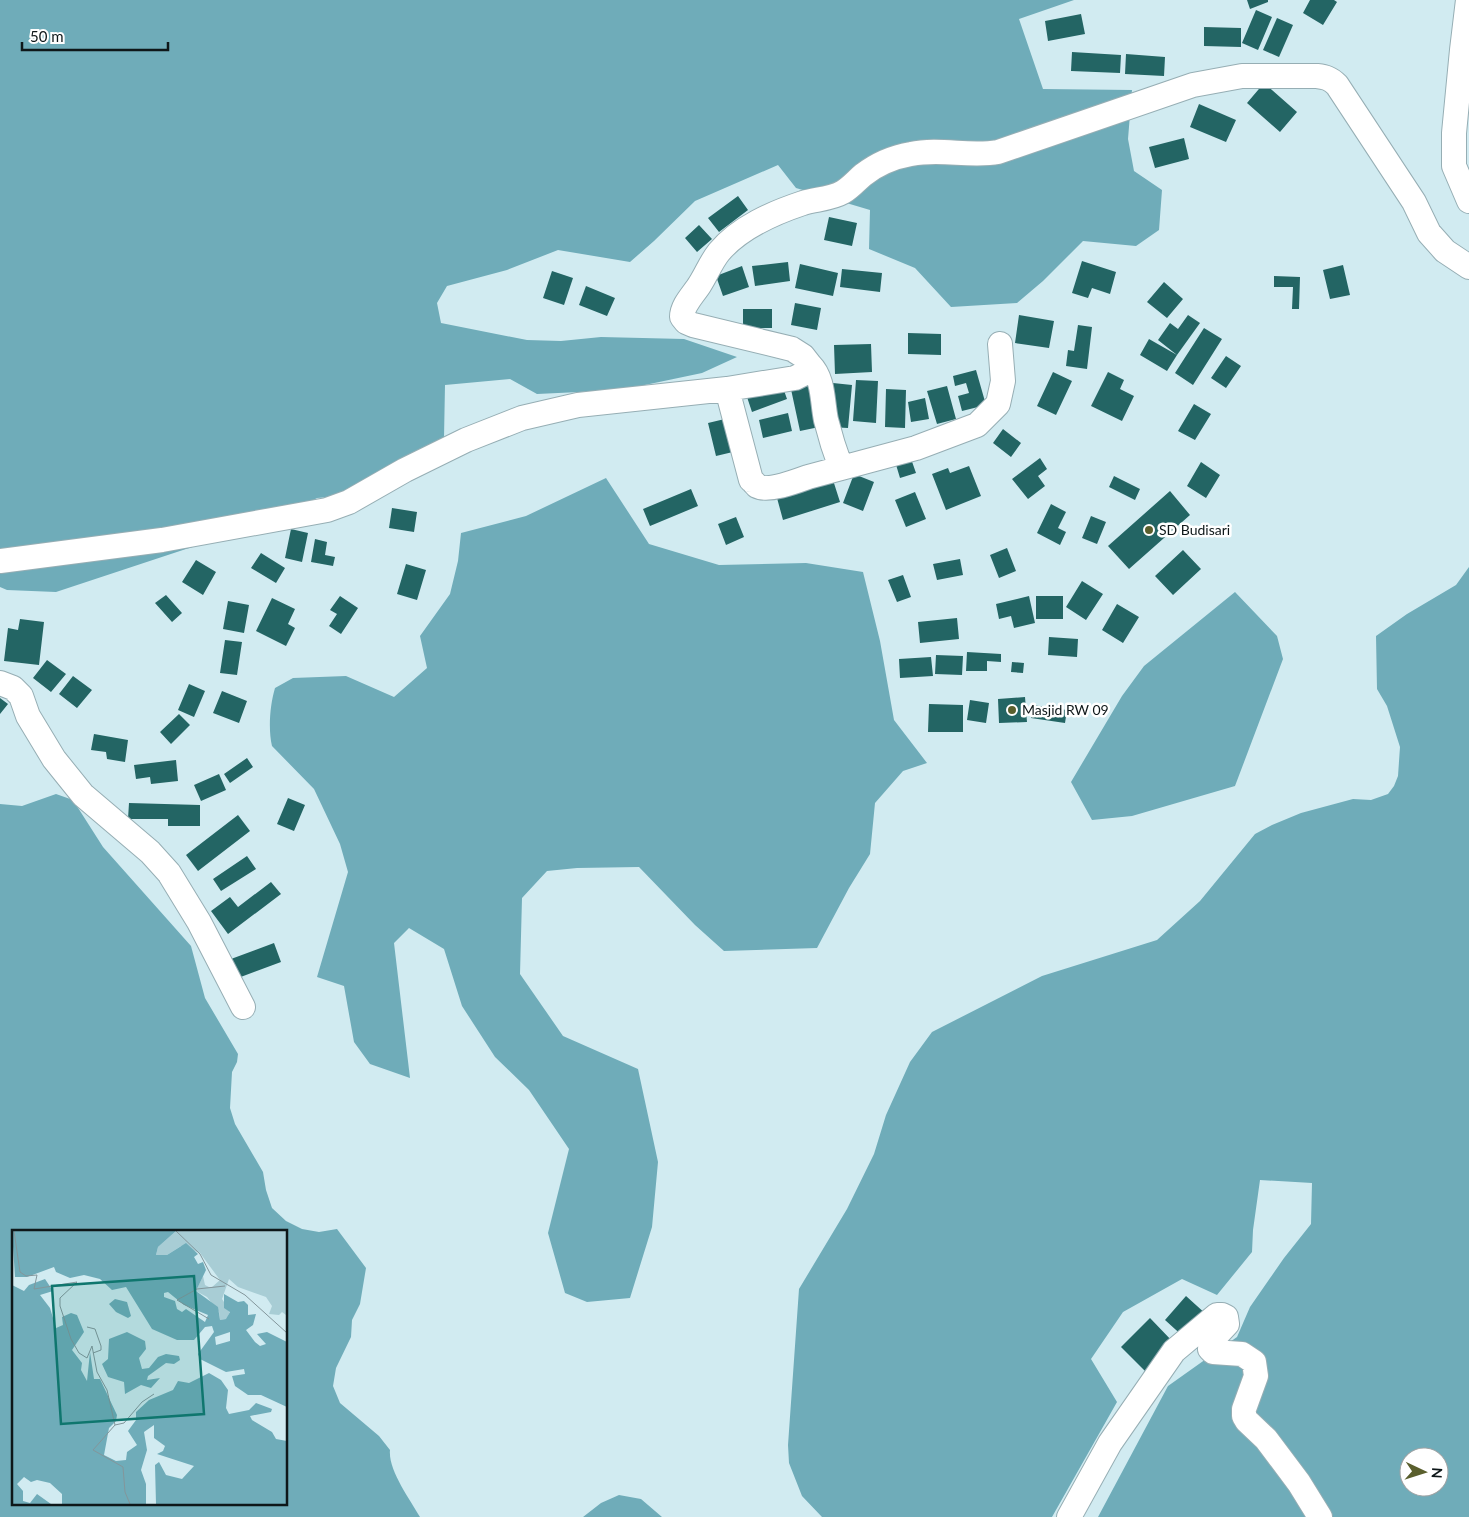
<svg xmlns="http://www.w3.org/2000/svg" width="1469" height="1517" viewBox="0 0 1469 1517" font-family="Lato,sans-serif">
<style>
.forest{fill:#6facb9;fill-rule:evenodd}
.building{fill:#236564}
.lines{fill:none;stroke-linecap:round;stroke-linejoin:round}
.minor-casing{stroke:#96aeb4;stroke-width:26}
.minor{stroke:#fff;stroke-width:24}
.poi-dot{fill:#5a5f2d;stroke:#fff;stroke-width:2}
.labels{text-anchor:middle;stroke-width:5;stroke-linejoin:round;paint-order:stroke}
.poi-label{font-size:14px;fill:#0e1719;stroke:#fff;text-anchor:start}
.inset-road{fill:none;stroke:#83969b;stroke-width:1}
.view{fill:#0f766e;fill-opacity:0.15;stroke:#0f766e;stroke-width:2.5}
.inset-edge{fill:none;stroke:#0e1719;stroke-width:2.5}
</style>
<rect width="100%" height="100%" fill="#d1ebf1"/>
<path class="forest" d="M0,0H1074L1019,19L1043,89L1132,90L1128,139L1134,171L1162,190L1159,230L1136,246L1083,241L1043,281L1017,303L951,307L915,268L869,249L870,210L796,188L778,165L695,201L654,241L630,262L558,250L507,270L447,286L437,303L441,323L527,340L561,341L601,337L684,339L737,357L702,373L621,390L537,394L510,379L445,385L444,438L340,496L317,498L267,525L186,549L56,592L7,590L0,587Z
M606,478L649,544L719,565L806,563L863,572L880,641L894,720L927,763L903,771L875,803L870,854L849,888L817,948L724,951L695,925L639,867L577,868L547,871L522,898L520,974L563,1036L638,1069L658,1162L652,1227L630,1298L587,1302L565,1293L548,1233L569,1149L529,1090L495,1057L462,1006L444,949L409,928L394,943L410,1078L370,1064L354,1042L344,986L317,977L348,872L340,844L314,789L272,746C268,729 270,705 275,688L293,678L346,676L394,697L427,668L420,636L450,594L458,561L461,533L526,516Z
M1469,567V1517H1098L1168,1386L1237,1337L1250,1307L1284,1258L1311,1224L1312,1183L1260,1180L1253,1230L1252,1252L1217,1295L1182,1279L1123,1312L1091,1359L1117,1402L1052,1517H822L802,1496L789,1463L788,1445L799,1289L847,1209L874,1154L886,1115L910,1062L932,1032L1042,976L1157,940L1200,901L1255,834L1272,825L1301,813L1353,799L1371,800L1388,794L1394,786L1398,776L1400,747L1387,706L1377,689L1376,636L1407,614L1456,585ZM1409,1457H1439V1487H1409Z
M1235,592L1277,636L1283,659L1235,786L1132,816L1092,820L1071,782L1122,696L1144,666Z
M56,794L73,800L103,847L191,946L205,998L238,1054L237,1062L232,1072L230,1108L235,1124L263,1172L266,1190L272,1208L286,1221L302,1229L319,1232L337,1229L366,1268L360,1304L352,1320L351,1337L336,1368L333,1386L340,1403L379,1436L390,1450C388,1470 410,1499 420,1517H0V804L22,806ZM14,1231H286V1503H14Z
M619,1495L641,1499L662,1517H583L601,1503Z"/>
<path class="building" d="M1247,0H1268V2L1250,9Z
M1310,0H1334L1337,2L1323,25L1303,13Z
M1256,10L1272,17L1258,50L1242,43Z
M1081,14L1085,34L1048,41L1045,21Z
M1277,18L1293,25L1279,57L1263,50Z
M1204,27L1241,28V47L1204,46Z
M1072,52L1121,55L1120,73L1071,71Z
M1126,54L1165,57L1164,76L1125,74Z
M1264,83L1297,112L1280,132L1247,103Z
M1199,104L1236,120L1226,142L1190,127Z
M1184,138L1189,159L1155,168L1149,147Z
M738,196L748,210L719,232L708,218Z
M829,217L857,223L852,246L824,240Z
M699,225L712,239L697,252L685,238Z
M1082,261L1116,272L1110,294L1092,288L1088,298L1072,293Z
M788,262L790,281L755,286L752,266Z
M800,264L838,273L833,296L795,288Z
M1343,265L1350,295L1330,299L1323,270Z
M742,266L749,287L723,296L716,276Z
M842,269L882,273L880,292L840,287Z
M552,271L573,278L564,305L543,298Z
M1274,276L1300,277L1299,309H1292L1293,287H1274Z
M1164,282L1183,299L1167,318L1147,302Z
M586,286L615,298L607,316L579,305Z
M795,303L821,308L817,330L791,325Z
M743,309H772V328H743Z
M1019,315L1054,321L1049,348L1015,343Z
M1188,315L1200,323L1177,355L1167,371L1140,355L1149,339L1177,355L1158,340L1170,323L1178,329Z
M1078,325L1092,327L1087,369L1066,366L1068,350L1074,351Z
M1204,328L1222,339L1193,385L1175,373Z
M908,333L941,334V355L908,354Z
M871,344L872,372L835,374L834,345Z
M1226,356L1241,366L1226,388L1211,378Z
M976,370L986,405L962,411L958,396L969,393L966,383L955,386L953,376Z
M1053,372L1072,381L1056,415L1037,406Z
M1108,372L1124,380L1120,389L1134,396L1122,421L1091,406Z
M813,375L824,426L800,431L789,380Z
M856,380L878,381L876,423L853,421Z
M781,382L787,399L752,412L746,394Z
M833,383L852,385L848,428L830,427Z
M947,386L956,419L937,424L927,391Z
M886,389L906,390L905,428L885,427Z
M925,398L929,419L911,422L908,402Z
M1194,404L1211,414L1195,440L1178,431Z
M788,413L792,431L763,438L759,420Z
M729,418L737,451L716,456L708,423Z
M1003,429L1021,443L1011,457L993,443Z
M909,453L916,473L900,478L894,458Z
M1040,458L1047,469L1038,476L1045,486L1028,499L1012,479Z
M1201,462L1220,475L1206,498L1187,486Z
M969,466L981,496L946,510L932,474L948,468L950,473Z
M854,474L874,482L863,511L843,503Z
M1114,476L1140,489L1135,500L1109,487Z
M833,480L840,502L783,520L777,498Z
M691,489L698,506L650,526L643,509Z
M1170,491L1190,515L1129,569L1108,546Z
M915,492L926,519L906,527L895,500Z
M1051,504L1066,512L1058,528L1066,532L1060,545L1037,533Z
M392,508L417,512L414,532L389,528Z
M1091,516L1106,522L1097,544L1082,538Z
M736,517L744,537L726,545L718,524Z
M291,529L308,533L302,562L285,558Z
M315,539L327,542L325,555L335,557L333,566L311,562Z
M1007,548L1016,571L999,578L990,555Z
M1183,550L1201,569L1173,595L1155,576Z
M261,553L285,568L276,583L251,568Z
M960,559L963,575L937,580L933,564Z
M196,560L216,572L203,595L182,582Z
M406,564L426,570L417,600L397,594Z
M903,575L911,597L897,602L888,580Z
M1082,581L1103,594L1086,620L1066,607Z
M166,595L182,613L172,622L155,603Z
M340,596L358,608L341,634L329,626L337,614L330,610Z
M1029,596L1035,623L1014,628L1011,616L999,619L996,604Z
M1036,596H1063V619H1036Z
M272,598L295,609L288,624L295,628L286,646L256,631Z
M228,601L249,605L244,633L223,629Z
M1117,604L1139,617L1123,643L1102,630Z
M957,618L959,639L920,643L918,622Z
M20,619L44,622L39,665L4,661L8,628L18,630Z
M1049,637L1078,639L1077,657L1048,655Z
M225,640L242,642L237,675L220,673Z
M967,652L1001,654V662L987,661V671H966Z
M936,655L963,656L962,675L935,674Z
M931,657L933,676L900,678L899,659Z
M47,660L66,674L51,692L33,678Z
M1012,662L1024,663L1023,673L1011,672Z
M73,676L92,690L77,708L59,694Z
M189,684L205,691L194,717L178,710Z
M222,691L247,701L239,723L213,713Z
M1025,697L1027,722L999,723L998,699Z
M0,698L8,704L0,714Z
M970,700L989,703L986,723L967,720Z
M929,704L963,705V732H928Z
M1033,705L1067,710L1065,723L1031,718Z
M179,714L190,725L171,744L160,732Z
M94,734L128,740L125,762L107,759L106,752L91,750Z
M247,758L253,767L230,783L224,774Z
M176,760L178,781L151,784L150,777L136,779L134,765Z
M219,774L226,790L201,801L194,785Z
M288,798L305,805L294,831L277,824Z
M129,803L200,805V826H168V819H128Z
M238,815L250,831L198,871L186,855Z
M247,856L256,869L221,891L213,879Z
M271,882L281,894L228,934L211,911L230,897L238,907Z
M274,943L281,962L238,978L231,959Z
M1186,1296L1207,1315L1186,1339L1165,1320Z
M1150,1318L1174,1343L1145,1371L1121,1347Z"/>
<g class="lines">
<g class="minor-casing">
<path id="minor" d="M1468,0L1462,50L1454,133V166L1469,201
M810,365C824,379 822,401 826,420C830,436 835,452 841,468
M727,389L751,480C752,480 756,485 757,486C768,492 797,481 808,477L916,448L977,425L998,404L1003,381L1000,344
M0,561L162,540L327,510L349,502L405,470L466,440L522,418L578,405L727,389L795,378L805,373L810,365L803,356L792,349L693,325L686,322L682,317C682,305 694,294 700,284C707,273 711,262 719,252C740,227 773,213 803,203C816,199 831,199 843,192C850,188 857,180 863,175C877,164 894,157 911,154C940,148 970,157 998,152L1193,85L1242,76H1317C1325,77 1330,78 1337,85L1414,202L1429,233L1445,251L1469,267
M0,683L13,688L21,696L28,716L54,759L83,795L150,852L169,873L199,922L243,1007
M1069,1517L1110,1443L1174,1351L1217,1315H1222L1226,1317L1227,1324L1212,1340L1210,1349L1213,1352L1242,1354L1254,1362L1256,1376L1244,1409V1416L1247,1421L1266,1439L1299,1483L1320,1517"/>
</g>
<use href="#minor" class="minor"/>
</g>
<g class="poi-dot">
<circle cx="1149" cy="530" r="5"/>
<circle cx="1012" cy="710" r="5"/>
</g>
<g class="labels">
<g class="poi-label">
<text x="1159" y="535">SD Budisari</text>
<text x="1022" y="715">Masjid RW 09</text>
</g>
</g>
<g transform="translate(12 1230)">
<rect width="275" height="275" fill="#d1ebf1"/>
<path d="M164,1H275V94L274,85L270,82L267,85L257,84L260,76L254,67L226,57L217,49L210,69L218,81L215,89L208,90L207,82L195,67L184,61L191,46L193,55L199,58L208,50L188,23L169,16L155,25H144L146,17Z" fill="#a8cdd5"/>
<path d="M0,1H164L146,17L144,25H155L174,13L186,24L182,27L186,34L191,32L194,40L184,61L206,77L208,90L214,89L218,82L212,78V64L226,72L232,71L236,75V85L244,84L241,95L234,100L243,112L248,116L254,114L245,104L255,102L275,112V177L249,165H236L223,156L220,146L233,144L232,139L214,142L188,129L186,124L202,102L200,96L193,97L182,110H165L140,99L114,57L100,60L88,49L72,45L58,48L44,42L42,37L15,47H3ZM156,62L172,75L196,85L193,92L174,79L170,82L165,79L163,71L152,67V63ZM218,102V111L204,115L203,107ZM33,49L41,61L28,65L38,78L44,98L51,95L50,87L59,83L65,85L72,102L60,120L70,133L69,140L75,151L78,122L82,149H88L105,185L104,191L97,198L92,225L104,231L114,230L115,222L125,215L116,201L124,190V182L137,170L161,160L166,151L177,153L197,143L209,150L216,160L214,178L217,184L237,180L244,173L260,179L259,182L238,186L240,190L260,202L264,209L275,211V274H144L143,235L147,232L154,245L170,249L182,236L145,224L151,221L153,216L142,208V195L132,202L135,220L129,240L134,254V274H50V264L38,253L25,250L19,252L12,247L5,254L11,261V271L18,273L25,264L39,274H0V55L12,61L17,55ZM103,69L115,72L119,86L116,88L104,82L97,74ZM115,102L133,111L134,119L127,128L130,139L137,138L146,127L154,124L167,126L168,130L162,134L154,133L136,146L135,150L148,148L139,158L129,155L113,164L112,152L96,147L90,134L96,129L97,109Z" fill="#6facb9" fill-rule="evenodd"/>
<path class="inset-road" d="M2,1L8,42L14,46L25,45L22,59L65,52L48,68V76L59,109L67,123L75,128L80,116L85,142L95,160L103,195L81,220L111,237L113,262L118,274M164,1L188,24L199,45L233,65L275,103M197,89L165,70L185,59L213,56M75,97L83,99L89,116V120L81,123M103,195L112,193L130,172L142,164"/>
<path class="view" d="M182,46L192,184L49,194L40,56Z"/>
<rect width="275" height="275" class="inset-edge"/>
</g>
<g transform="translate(1424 1472) rotate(94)"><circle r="24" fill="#ffffff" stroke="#9fa2a3"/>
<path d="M0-4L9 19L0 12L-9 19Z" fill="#5a5f2d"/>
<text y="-8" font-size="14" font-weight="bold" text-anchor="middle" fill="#0e1719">N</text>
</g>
<path d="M22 42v8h146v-8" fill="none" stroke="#0e1719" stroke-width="2.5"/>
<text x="30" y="42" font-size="15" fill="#0e1719" stroke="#ffffff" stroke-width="4" paint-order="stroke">50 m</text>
</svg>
